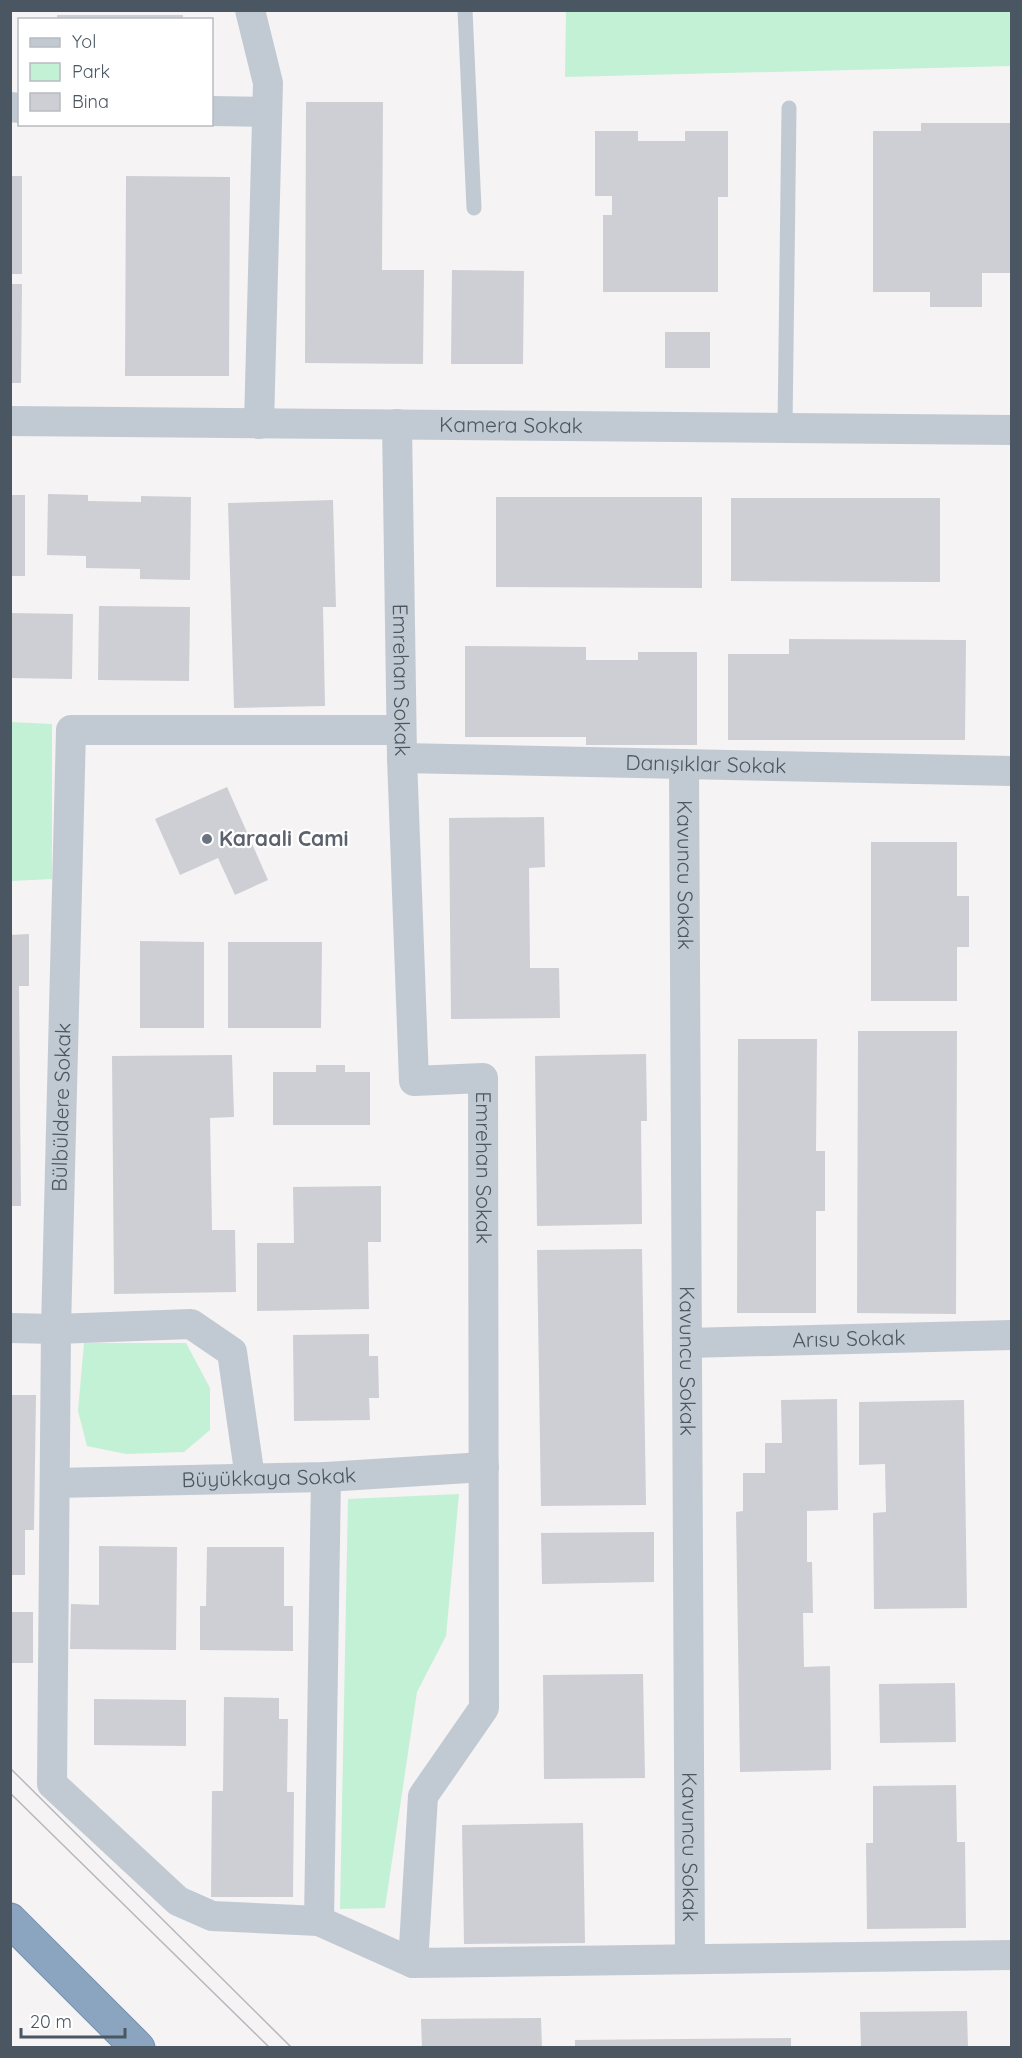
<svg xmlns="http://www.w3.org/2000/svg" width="1022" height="2058" viewBox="0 0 1022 2058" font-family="Quicksand,sans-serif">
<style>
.green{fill:#c3f1d5}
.building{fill:#cdcfd5}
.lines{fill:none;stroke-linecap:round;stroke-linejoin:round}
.highway-casing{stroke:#7690ad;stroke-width:35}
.lane{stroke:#c1cad2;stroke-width:15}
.street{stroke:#c1cad2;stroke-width:30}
.highway{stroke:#8ba5c1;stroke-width:33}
.tram{stroke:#b5b8bd;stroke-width:1.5}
.worship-dot{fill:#6b7280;stroke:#fff;stroke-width:2}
.labels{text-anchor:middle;stroke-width:4.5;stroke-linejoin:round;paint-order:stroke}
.street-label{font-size:21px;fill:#4a5661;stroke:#fff}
.worship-label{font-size:21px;font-weight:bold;fill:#5b616d;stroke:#fff;text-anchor:start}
</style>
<rect width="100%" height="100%" fill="#f5f3f3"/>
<path class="green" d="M566,11H1011V66L565,77Z
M10,722L52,724V879L11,881Z
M84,1343H186L210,1388V1430L184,1452L126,1454L87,1446L78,1411Z
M459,1494L446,1636L417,1692L385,1908L340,1909L348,1499Z"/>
<path class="building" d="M57,15H183V20H57Z
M306,102H383L382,270H424L423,364L305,363Z
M921,123H1012V273H982V307H930V292H873V131H921Z
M595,131H638V141H685V131H728V197H718V292H603V215H612V196H595Z
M10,176H22V274H10Z
M126,176L230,177L229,376H125Z
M452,270L524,271L523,364H451Z
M10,284H22L21,383H10Z
M665,332H710V368H665Z
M48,494L88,495V501L141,502V496L191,497L190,580L140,579V569L86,568V556L47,555Z
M10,495H25V576H10Z
M496,497H702V588L496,587Z
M731,498H940V582L731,581Z
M333,500L336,607H323L325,706L234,708L228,503Z
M99,606L190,607L189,681L98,680Z
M10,613L73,614L72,679L10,678Z
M789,639L966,640L965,740H728V654H789Z
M465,646L586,647V660H638V652H697V745H586V737H465Z
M227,787L268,880L235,895L218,858L180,875L155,819Z
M544,817L545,867L529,868L530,968H559L560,1018L451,1019L449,818Z
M871,842H957V896H969V947H957V1001H871Z
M29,934V986H19L21,1206H10V935Z
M140,941L204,942V1028H140Z
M228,942H322L321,1028H228Z
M858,1031H957L956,1314L857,1313Z
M738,1039H817L816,1151H825V1211H816V1313H737Z
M646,1054L647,1121H641L642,1224L537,1226L535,1056Z
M232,1055L234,1117L210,1118L211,1173L212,1230H235L236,1292L114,1294L112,1056Z
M316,1065H345V1072H370V1125H273V1072H316Z
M381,1186V1242H368L369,1309L257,1311V1243H294L293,1187Z
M642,1249L646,1505L541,1506L537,1250Z
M369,1334V1356H378L379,1398H369L370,1420L294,1421L293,1335Z
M10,1395H36L34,1530H25V1575H10Z
M837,1399L838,1510L807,1511V1562H812L813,1613H803L804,1667L830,1666L831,1770L740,1772L736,1512L743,1511V1473H765V1443H782L781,1400Z
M964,1400L967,1608L874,1609L873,1513L886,1512L885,1464L859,1465V1402Z
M654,1532V1582L542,1584L541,1533Z
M99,1546L177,1547L176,1650L70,1649L71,1604L99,1605Z
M207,1547H284V1606H293V1651L200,1650V1606H206Z
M10,1612H33V1663H10Z
M643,1674L645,1778L544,1779L543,1675Z
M955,1683L956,1742L880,1743L879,1684Z
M224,1697L279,1698V1719H288L287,1792H294L293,1897H211L212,1791H223Z
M94,1699L186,1700V1746L94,1745Z
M956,1785L957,1842H965L966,1928L867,1929L866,1843H873V1786Z
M583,1823L585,1943L464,1944L462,1825Z
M967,2011L968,2048H861L860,2012Z
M541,2018L542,2048H422L421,2019Z
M791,2038V2048H575V2040Z"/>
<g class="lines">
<g class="highway-casing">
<path id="highway" d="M10,1920L138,2048"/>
</g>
<path class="lane" d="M465,10L474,208
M785,428L789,108"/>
<g class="street">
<path d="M250,10L268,83L259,424"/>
<path d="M10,107L20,108"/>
<path d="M212,111L267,112"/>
<path id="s1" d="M10,421L1012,430"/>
<path id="s2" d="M397,424L402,758L414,1081L483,1078L484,1708L423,1796L413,1963"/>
<path id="s3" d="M402,758L1012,771"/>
<path id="s4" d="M684,764L690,1959"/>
<path d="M10,1328L56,1329L191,1324L232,1352L250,1478"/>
<path id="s5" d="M687,1343L1012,1335"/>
<path d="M326,1477L319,1921L413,1963L1012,1955"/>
<path id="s6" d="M55,1483L326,1477L484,1467"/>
<path id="s7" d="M319,1921L212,1916L178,1901L52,1784L56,1329L71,730H401"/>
</g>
<use href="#highway" class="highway"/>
<path class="tram" d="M10,1768L292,2048
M10,1793L270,2048"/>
</g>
<circle class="worship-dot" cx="207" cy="839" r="6"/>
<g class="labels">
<g class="street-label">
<text dy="7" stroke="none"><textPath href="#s1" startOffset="501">Kamera Sokak</textPath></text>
<text dy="7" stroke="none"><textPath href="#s2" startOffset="256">Emrehan Sokak</textPath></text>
<text dy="7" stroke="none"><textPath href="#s3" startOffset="304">Danışıklar Sokak</textPath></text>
<text dy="7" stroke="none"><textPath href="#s4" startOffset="111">Kavuncu Sokak</textPath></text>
<text dy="7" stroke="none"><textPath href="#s7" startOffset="993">Bülbüldere Sokak</textPath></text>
<text dy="7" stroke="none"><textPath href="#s2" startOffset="816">Emrehan Sokak</textPath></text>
<text dy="7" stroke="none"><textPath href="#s5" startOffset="162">Arısu Sokak</textPath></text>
<text dy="7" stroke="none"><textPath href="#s4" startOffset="597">Kavuncu Sokak</textPath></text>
<text dy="7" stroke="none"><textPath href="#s6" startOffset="214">Büyükkaya Sokak</textPath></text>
<text dy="7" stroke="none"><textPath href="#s4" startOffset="1083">Kavuncu Sokak</textPath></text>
</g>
<g class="worship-label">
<text x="219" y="846">Karaali Cami</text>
</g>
</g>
<rect width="1022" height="2058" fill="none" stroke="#4a5661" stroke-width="24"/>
<rect x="18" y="18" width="195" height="108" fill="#ffffff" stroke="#b7bbc0" stroke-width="1.5"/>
<rect x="30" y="38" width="30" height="9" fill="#c1cad2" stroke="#b7bbc0" stroke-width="1.5"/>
<text x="72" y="48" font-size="18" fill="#4a5661">Yol</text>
<rect x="30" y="63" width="30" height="18" fill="#c3f1d5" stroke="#b7bbc0" stroke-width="1.5"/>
<text x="72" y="78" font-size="18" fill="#4a5661">Park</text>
<rect x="30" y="93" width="30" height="18" fill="#cdcfd5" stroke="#b7bbc0" stroke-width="1.5"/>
<text x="72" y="108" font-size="18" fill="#4a5661">Bina</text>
<path d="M21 2028v9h104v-9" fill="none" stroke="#4a5661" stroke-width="3"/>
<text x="30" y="2028" font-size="18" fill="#4a5661" stroke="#ffffff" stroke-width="4.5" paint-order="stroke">20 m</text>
</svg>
